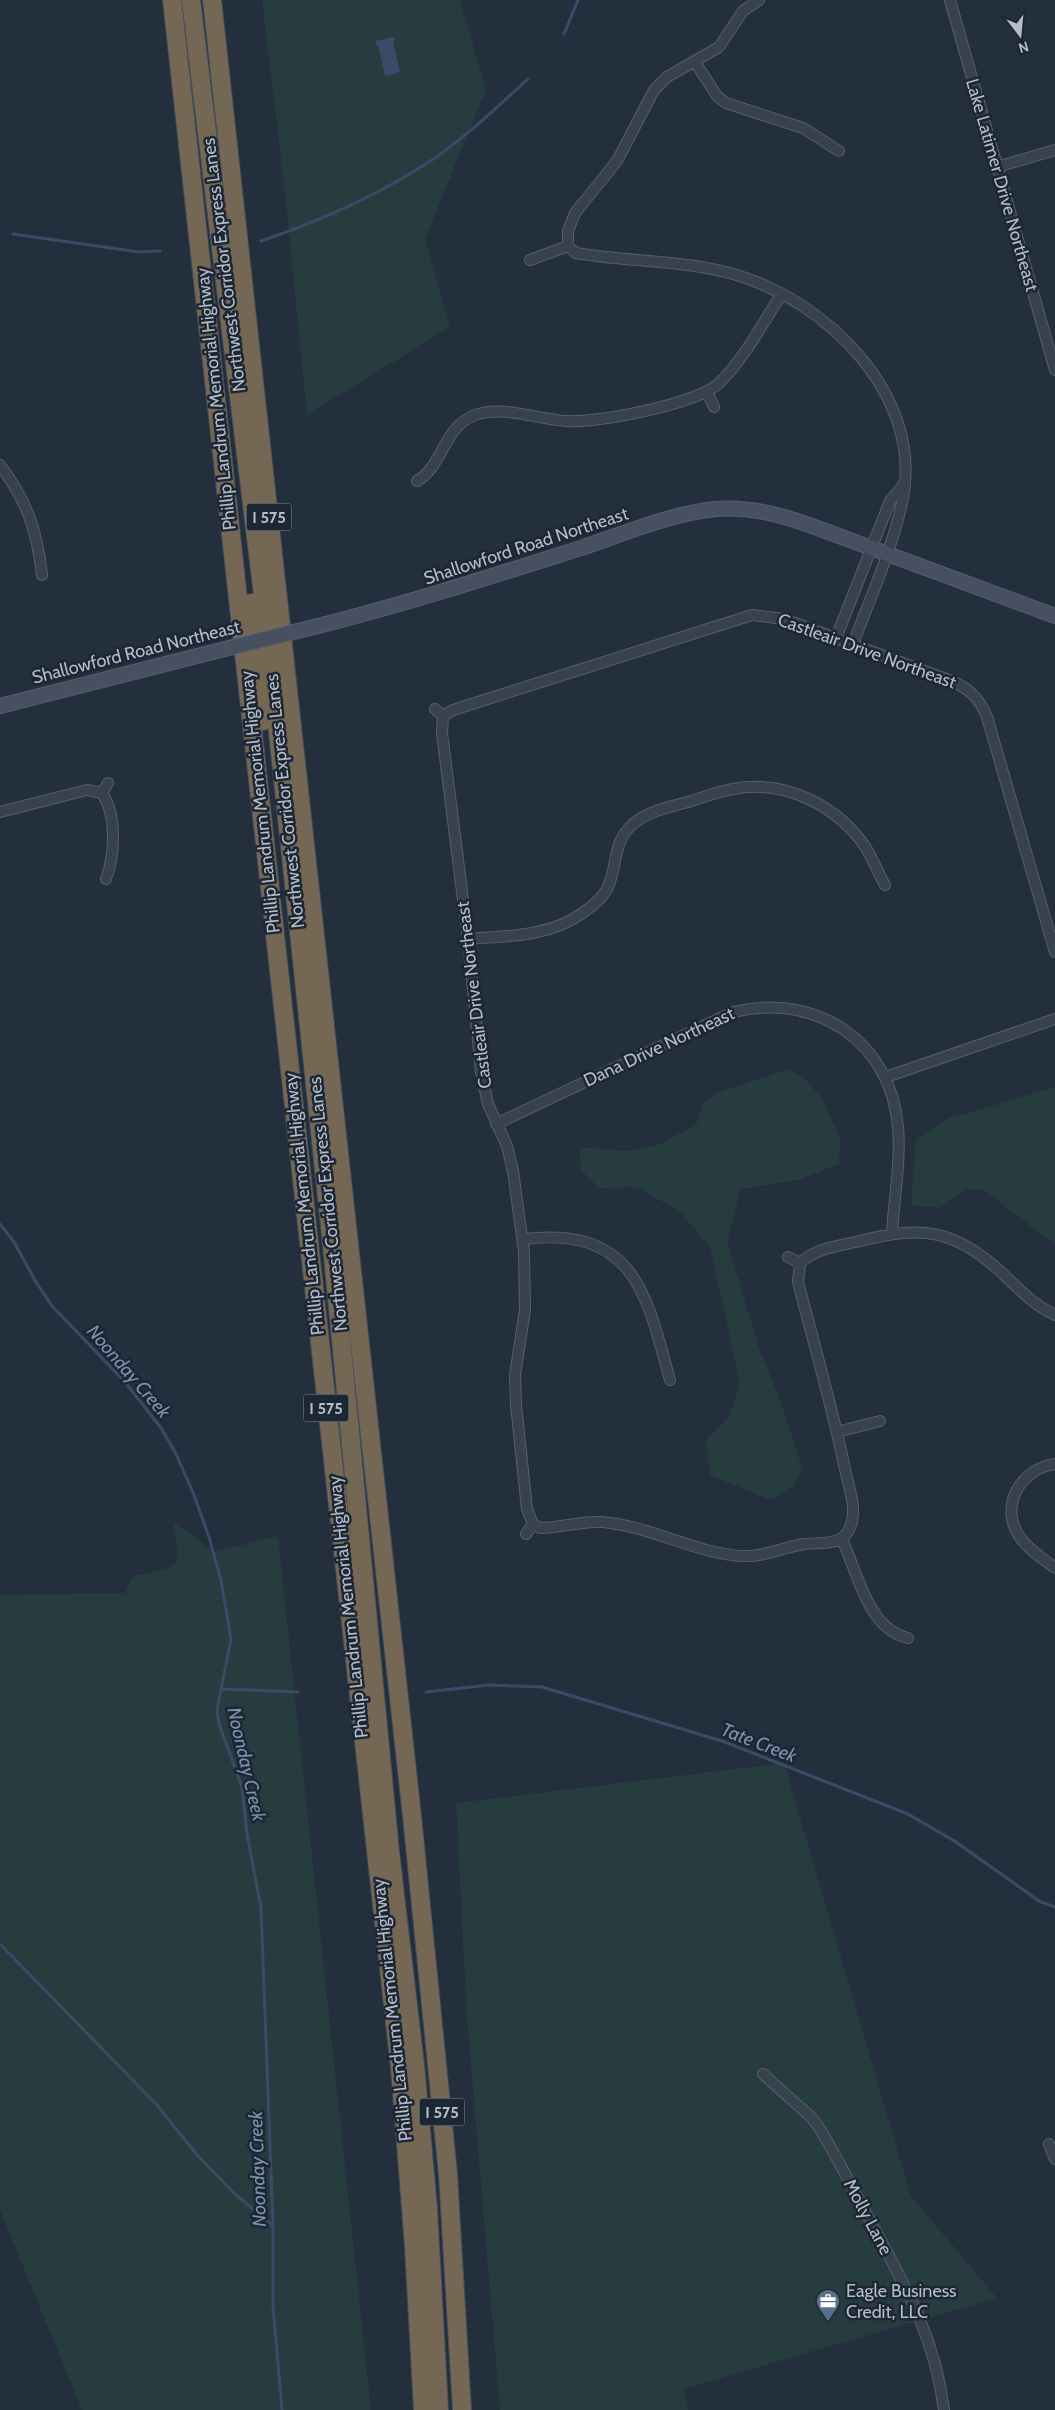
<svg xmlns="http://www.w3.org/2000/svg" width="1055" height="2410" viewBox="0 0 1055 2410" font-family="Cabin,sans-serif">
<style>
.green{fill:#263c3f}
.water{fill:#394c67}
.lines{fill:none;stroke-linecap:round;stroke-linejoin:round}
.stream{stroke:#394c67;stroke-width:3}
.street-casing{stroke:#565f6c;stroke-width:12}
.secondary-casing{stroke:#565f6c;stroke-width:16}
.highway-casing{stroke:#434c59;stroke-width:20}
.street{stroke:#38414e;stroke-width:10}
.secondary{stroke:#465061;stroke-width:14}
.highway{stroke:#746855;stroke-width:18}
.secondary-bridge-casing{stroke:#565f6c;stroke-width:16;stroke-linecap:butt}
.secondary-bridge{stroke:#465061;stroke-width:14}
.labels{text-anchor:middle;stroke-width:5;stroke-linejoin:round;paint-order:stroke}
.shield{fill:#1d2633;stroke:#878f9c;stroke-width:1}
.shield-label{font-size:16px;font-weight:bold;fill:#b4bcc9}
.street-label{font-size:18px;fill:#b4bcc9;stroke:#1d2633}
.poi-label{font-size:18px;fill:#b4bcc9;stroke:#1d2633;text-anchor:start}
.water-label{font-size:19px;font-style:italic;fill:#7c92b1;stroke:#1d2633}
</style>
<rect width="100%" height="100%" fill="#242f3e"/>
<path class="green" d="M262,0H460L486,90L425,239L450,327L307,415L285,193Z
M788,1069L804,1078L822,1098L840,1138L839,1164L798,1180L741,1189L727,1242L760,1351L777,1391L802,1467L794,1487L771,1500L710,1475L706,1439L729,1416L740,1383L710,1247L679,1211L637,1187L599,1188L581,1170L579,1147L624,1151L658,1145L696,1125L703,1104L716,1093Z
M1055,1087V1245L984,1190H966L940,1208L911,1205L916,1139L947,1119Z
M173,1521L214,1552L278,1536L371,2410H82L0,2210V1595L125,1593L133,1576L166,1569L176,1563L178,1551Z
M784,1763L911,2196L997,2298L683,2389L688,2410H500L467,2019L456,1803Z"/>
<path class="water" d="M394,37L395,40L393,41L400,72L385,76L378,45H376L375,41Z"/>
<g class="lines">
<path class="stream" d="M564,34L578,0
M13,234L139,252L160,251
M261,241C320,221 379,195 432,160C466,137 497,107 528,79
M0,1224L14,1242L36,1282L52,1306L125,1382L161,1428L176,1454L194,1495L209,1537L221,1580L231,1639L217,1710L219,1724L242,1787L247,1834L261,1908L273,2225V2306L282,2410
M222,1689L298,1692
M426,1692L489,1685L542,1687L722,1741L908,1814L956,1842L1039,1901L1055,1907
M0,1944L156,2104L199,2157L235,2194L272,2225"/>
<g class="street-casing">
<path id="street" d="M950,0L1055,370
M695,62L717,96L726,103L803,128L839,151
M997,167L1055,150
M568,246V231L575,213L617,161L654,90L667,77L719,47L743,11L759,0
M530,260L568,246L576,253C628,262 682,260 733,274C826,300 923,395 903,498C893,548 871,596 853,644
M707,392L714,407
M0,465C27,501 37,530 42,575
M417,481C444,465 443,427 475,415C503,405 536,419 565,421C594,424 696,404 718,384C742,362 763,323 781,295
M836,638L890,501L904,484
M435,709L443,716
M102,793L108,783
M0,812L87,790L102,793C117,815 115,855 106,879
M468,939C506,936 548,937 581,914C591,907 602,899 608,887C617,867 613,845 629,828C644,811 671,807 691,801C707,796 722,790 739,788C788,781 839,807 866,848C873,859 878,873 885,885
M1055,952L987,717C980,700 971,690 954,682L784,619L752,615L453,710L443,716L442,733L468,939L481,1072L488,1104L507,1146L513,1171L524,1252L525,1310L515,1375L516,1405L527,1509L533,1524L540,1528C561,1528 580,1521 601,1522C649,1525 698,1555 744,1556C765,1557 784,1547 804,1544C824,1542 847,1547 852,1521C856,1505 848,1485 845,1469C832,1406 814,1344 798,1282L800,1263C815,1248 840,1246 860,1241C921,1226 953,1228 1001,1272C1018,1288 1033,1305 1055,1315
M886,1077L1055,1019
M496,1124L733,1012C816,992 891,1041 898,1127C901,1161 894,1199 892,1233
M523,1239C634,1226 646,1292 670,1380
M788,1257L800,1263
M837,1432L880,1421
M1055,1464C1021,1468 998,1507 1020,1537C1028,1550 1043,1558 1055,1568
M526,1534L533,1524
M842,1540C858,1572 867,1629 908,1638
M763,2074L812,2118L820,2129C839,2161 856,2194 873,2226C907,2289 935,2338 944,2410
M1049,2144L1055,2159"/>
</g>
<g class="secondary-casing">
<path id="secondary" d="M326,624C412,602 496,575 581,548C623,534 672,513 716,509C749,506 781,515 812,526L1055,616
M0,706L201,655"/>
</g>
<g class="highway-casing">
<path id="highway" d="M172,0L400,2068L414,2246L423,2410
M191,0L267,628L332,1245L390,1852L415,2065L428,2208L439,2410
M212,0L412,1816L448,2174L462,2410
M252,603L263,721"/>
</g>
<use href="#street" class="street"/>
<use href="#secondary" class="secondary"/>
<use href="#highway" class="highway"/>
<g class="secondary-bridge-casing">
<path id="secondary-bridge" d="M201,655L326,624"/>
</g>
<use href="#secondary-bridge" class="secondary-bridge"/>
</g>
<defs>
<g id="office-pin" transform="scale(1.25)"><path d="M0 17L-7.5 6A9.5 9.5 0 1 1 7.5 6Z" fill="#5c6f8a" stroke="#1d2633"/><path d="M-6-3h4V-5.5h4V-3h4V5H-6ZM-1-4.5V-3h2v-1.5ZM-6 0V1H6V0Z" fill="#fff"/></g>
</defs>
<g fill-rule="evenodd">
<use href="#office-pin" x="828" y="2301"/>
</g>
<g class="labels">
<g class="shield">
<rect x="246.5" y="503.5" width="45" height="27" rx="4"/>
<rect x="303.5" y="1394.5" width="45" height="27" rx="4"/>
<rect x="419.5" y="2098.5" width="45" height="27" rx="4"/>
</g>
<g class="shield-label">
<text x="269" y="523">I 575</text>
<text x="326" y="1414">I 575</text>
<text x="442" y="2118">I 575</text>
</g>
<g class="street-label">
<text transform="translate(1002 185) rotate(74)" y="6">Lake Latimer Drive Northeast</text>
<text transform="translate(224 265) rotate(-97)" y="6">Northwest Corridor Express Lanes</text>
<text transform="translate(216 399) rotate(-96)" y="6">Phillip Landrum Memorial Highway</text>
<text transform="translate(526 546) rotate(-18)" y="6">Shallowford Road Northeast</text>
<text transform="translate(867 651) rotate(20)" y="6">Castleair Drive Northeast</text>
<text transform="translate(136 652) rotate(-14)" y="6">Shallowford Road Northeast</text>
<text transform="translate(285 801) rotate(-96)" y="6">Northwest Corridor Express Lanes</text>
<text transform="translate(260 802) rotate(-96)" y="6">Phillip Landrum Memorial Highway</text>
<text transform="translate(474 995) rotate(-97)" y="6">Castleair Drive Northeast</text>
<text transform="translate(659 1047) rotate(-25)" y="6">Dana Drive Northeast</text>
<text transform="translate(304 1204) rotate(-96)" y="6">Phillip Landrum Memorial Highway</text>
<text transform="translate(328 1204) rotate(-96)" y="6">Northwest Corridor Express Lanes</text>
<text transform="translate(348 1607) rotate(-96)" y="6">Phillip Landrum Memorial Highway</text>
<text transform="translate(392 2010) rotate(-96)" y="6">Phillip Landrum Memorial Highway</text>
<text transform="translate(868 2217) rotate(62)" y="6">Molly Lane</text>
</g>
<g class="poi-label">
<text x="846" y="2297">Eagle Business<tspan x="846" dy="21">Credit, LLC</tspan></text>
</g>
<g class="water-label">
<text transform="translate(129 1371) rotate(49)" y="7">Noonday Creek</text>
<text transform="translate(759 1742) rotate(21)" y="7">Tate Creek</text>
<text transform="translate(247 1764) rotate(77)" y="7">Noonday Creek</text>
<text transform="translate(257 2169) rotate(-92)" y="7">Noonday Creek</text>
</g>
</g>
<g transform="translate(1020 35) rotate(164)" stroke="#1d2633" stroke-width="4" paint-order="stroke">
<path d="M0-4L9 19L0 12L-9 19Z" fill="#b4bcc9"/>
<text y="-8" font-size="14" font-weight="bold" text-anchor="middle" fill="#b4bcc9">N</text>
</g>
</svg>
